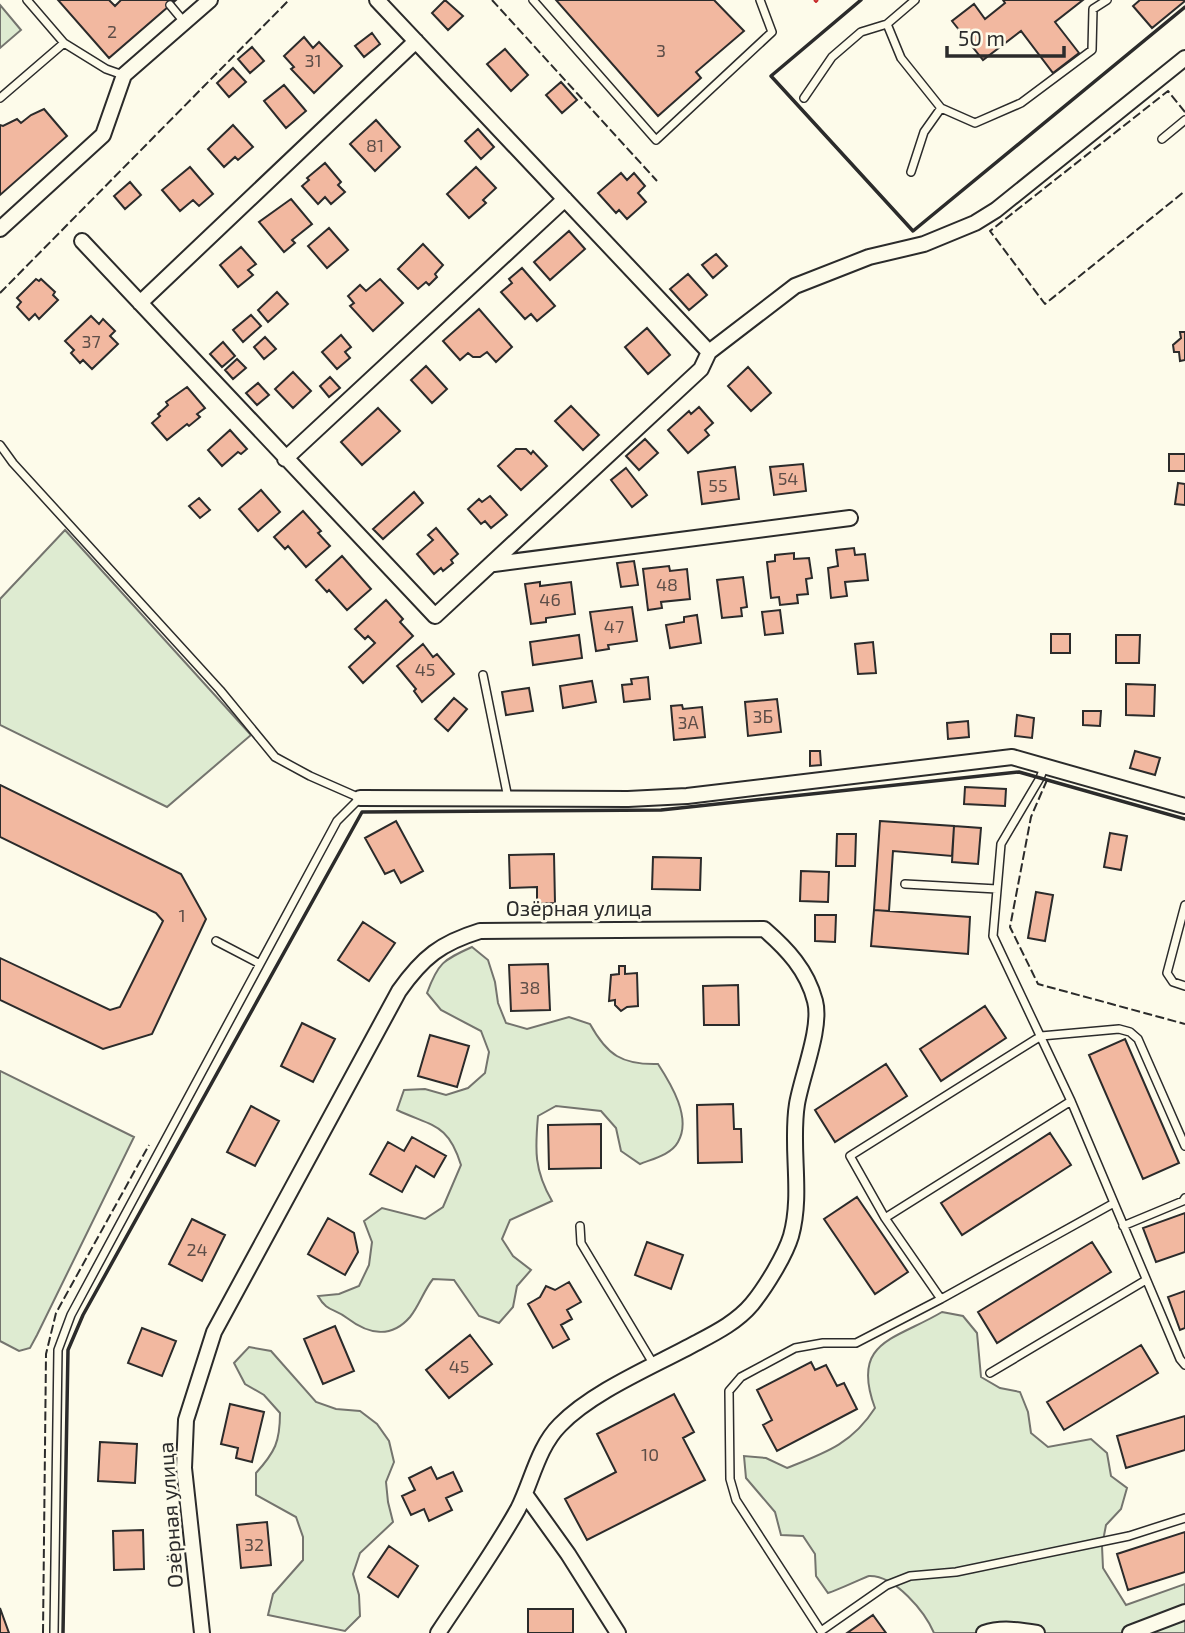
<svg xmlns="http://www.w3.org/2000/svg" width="1185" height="1633" viewBox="0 0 1185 1633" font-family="'Exo 2',sans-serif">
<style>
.green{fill:#deebd1;stroke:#74746e;stroke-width:2}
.building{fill:#f2b8a0;stroke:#2b2b2b;stroke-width:2}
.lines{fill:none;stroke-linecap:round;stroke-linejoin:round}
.service-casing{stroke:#2b2b2b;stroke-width:10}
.minor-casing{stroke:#2b2b2b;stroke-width:18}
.service{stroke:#fdfbea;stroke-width:7}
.minor{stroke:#fdfbea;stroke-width:14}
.fence{stroke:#2b2b2b;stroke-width:2;stroke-dasharray:9 3.5;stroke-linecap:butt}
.wall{stroke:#2b2b2b;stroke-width:3.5}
.power{stroke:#c62828;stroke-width:2;stroke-dasharray:24 5 3.5 5;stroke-linecap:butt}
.labels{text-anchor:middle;stroke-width:5;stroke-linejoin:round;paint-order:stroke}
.number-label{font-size:18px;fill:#5d4e48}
.street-label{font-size:21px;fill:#2b2b2b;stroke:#fdfbea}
</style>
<rect width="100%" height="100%" fill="#fdfbea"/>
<path class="green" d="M0,5L21,30L0,48Z
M65,530L251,735L167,807L0,725V599Z
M472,947L488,960L495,982L498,1003L506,1023L527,1029L569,1017L590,1024C607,1055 622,1065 658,1064C671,1084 692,1118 678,1142C671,1155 652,1159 640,1164L621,1151L616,1128L601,1111L556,1106L538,1116C535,1150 534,1170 552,1201L510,1220L502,1239L513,1256L531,1270L517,1286L513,1307L499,1323L479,1316L454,1280L433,1279C424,1290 419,1306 410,1317C391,1339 368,1334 347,1318C334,1308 327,1312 318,1296L339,1294L359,1286L369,1265L372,1242L364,1221L382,1208L425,1219L443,1207L461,1165C448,1123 433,1127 397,1110L404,1090L425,1089L446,1095L468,1088L485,1073L489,1052L481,1031L441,1010L427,993C438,963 443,960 472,947Z
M0,1071L134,1137L37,1335L30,1348L19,1351L0,1341Z
M942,1312L963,1316L977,1333L981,1377L1000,1388L1020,1392L1028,1412L1031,1433L1048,1447L1091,1439L1107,1453L1111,1476L1127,1488L1121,1509L1106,1525L1102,1546L1103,1568L1126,1605L1185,1584V1633H934C925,1612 895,1575 869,1576C865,1577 836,1591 828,1593L816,1576L815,1554L803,1536L781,1535L775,1512L746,1478L744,1456L766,1458L787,1468C825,1453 852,1444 875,1408C850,1341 895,1340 942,1312Z
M249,1347L271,1351L316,1402L336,1409L360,1411L377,1424L389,1441L394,1462L386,1482L388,1502L393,1522L360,1553L353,1574L359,1595L360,1616L345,1631L268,1615L273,1594L303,1560V1537L296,1517L256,1495V1473C275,1452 280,1442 280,1413L264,1395L245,1384L234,1363Z"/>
<path class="building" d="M58,0H109L115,6L121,0H176L109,58Z
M445,0L463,16L448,30L432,13Z
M556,0H714L744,31L696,72L701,78L658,116Z
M1003,0H1083L1055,22L1079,53L1053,73L1021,31L983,60L952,21L974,4L985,19L1005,3Z
M1140,0H1185V1L1152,28L1133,6Z
M372,33L380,44L364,57L355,46Z
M304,37L313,48L319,42L342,66L314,93L291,69L294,67L284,56Z
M252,47L264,61L250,73L238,59Z
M505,49L528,75L511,91L487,64Z
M233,68L246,82L229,97L217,83Z
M561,82L577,100L562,113L546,95Z
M284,85L306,111L286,128L264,101Z
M44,109L67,136L0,195V125L3,126L17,119L21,123L31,115Z
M376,120L400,147L375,171L350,144Z
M233,125L253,147L238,160L235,157L224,167L208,149Z
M478,129L494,147L481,159L465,141Z
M325,163L341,182L338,185L345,192L331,204L325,197L318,204L302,186L309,180L307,178Z
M190,167L213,194L199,206L193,200L180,211L162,190Z
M476,167L496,188L483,200L486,203L469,218L447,194Z
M621,173L627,180L634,173L645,186L638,193L646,202L627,219L619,210L616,213L598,193Z
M130,182L141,195L125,209L114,196Z
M291,199L312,224L292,240L295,243L284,252L259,222Z
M329,228L348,250L327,268L308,246Z
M569,231L585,249L550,280L534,262Z
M423,244L443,265L435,274L437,277L429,285L426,282L418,289L398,269Z
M241,247L256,264L248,270L253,275L238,287L220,265Z
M716,254L727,266L713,278L702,265Z
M522,268L555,306L537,321L531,314L525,319L501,292L512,283L509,279Z
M688,274L707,295L689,310L670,289Z
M36,279L39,281L41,279L55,292L53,295L58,300L39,319L35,314L29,320L17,307L21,302L17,298Z
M380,279L403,303L373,331L350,306L354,303L348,296L360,285L366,291Z
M277,292L288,304L268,322L258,310Z
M479,309L512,347L496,362L487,352L480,357H473L468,353L460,360L443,341Z
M251,315L261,326L243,342L233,330Z
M91,316L99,324L103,319L115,331L110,336L118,344L92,369L83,360L80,363L71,353L74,350L65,341Z
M647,328L670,355L648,374L625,347Z
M1180,332H1185V360L1180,361L1179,352H1174L1173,345L1181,338Z
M341,335L351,347L345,352L350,358L337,369L322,352Z
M265,337L276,349L264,359L254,347Z
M223,342L235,356L222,367L210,354Z
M237,359L246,368L233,379L225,370Z
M426,366L447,389L432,403L411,380Z
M748,367L771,393L751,411L728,386Z
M293,372L311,391L293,408L275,389Z
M330,377L340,388L329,397L320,386Z
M258,383L269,395L257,405L246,393Z
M187,387L205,408L197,414L200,417L189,426L187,424L167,440L152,423L160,416L158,414L168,405L166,402Z
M571,406L599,435L583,450L555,421Z
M699,407L713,423L705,430L709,435L688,453L668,430L689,411L691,414Z
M378,408L400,431L362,465L341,442Z
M230,430L247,449L241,454L238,452L222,466L208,450Z
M645,439L658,453L639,470L626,456Z
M516,449H526L531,454L533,451L547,466L521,490L498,466Z
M1169,454H1185V471H1169Z
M803,464L806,491L774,495L770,467Z
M735,467L739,499L702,504L698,472Z
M626,468L647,495L632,507L611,480Z
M1178,483L1185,484V505L1175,504Z
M261,490L280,512L258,531L239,509Z
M414,492L423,503L383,539L373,529Z
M490,496L507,515L491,528L485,521L481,524L468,509L479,499L482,502Z
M199,498L210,510L200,518L189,506Z
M303,511L321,531L318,533L330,546L306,567L288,546L285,549L274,537Z
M436,528L458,554L451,560L453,563L443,571L441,568L434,574L417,554L433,540L428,535Z
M854,548L855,555L865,554L868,580L845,582L847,596L831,598L828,568L838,566L836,550Z
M794,553V559L809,558L812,578L806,579L808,594L797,595L798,603L780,605L779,597L771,598L767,562L775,561V555Z
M342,556L371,589L347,610L329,590L327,592L316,580Z
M634,561L638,585L621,587L617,563Z
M669,566L670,571L687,569L690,599L661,602L662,608L648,610L643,569Z
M743,577L747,607L741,608L742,616L722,618L717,580Z
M540,582V586L571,582L575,614L546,618V622L531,624L525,584Z
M386,600L403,619L400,622L413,636L363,683L349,667L375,643L368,636L365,639L355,629Z
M632,607L637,641L608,645L609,649L596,651L590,612Z
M780,610L783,633L765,635L762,612Z
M697,615L701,643L670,648L666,625L684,622V617Z
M1051,634H1070V653H1051Z
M579,635L582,658L533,665L530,642Z
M1116,635H1140L1139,663H1116Z
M873,642L876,673L858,674L855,644Z
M423,644L433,657L437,654L454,674L422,702L414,691L416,689L397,666Z
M648,677L650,699L624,702L622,685L632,684L631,679Z
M592,681L596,702L563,708L560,686Z
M1126,684L1155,685L1154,716L1126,715Z
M529,688L533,711L506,715L502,692Z
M454,698L467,709L448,731L435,719Z
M777,699L781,732L748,736L745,702Z
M682,705L683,709L702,707L705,737L674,740L671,706Z
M1083,711H1101L1100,726L1083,725Z
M1017,715L1034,718L1032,738L1015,736Z
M968,721L969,737L948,739L947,723Z
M810,751H820L821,765L810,766Z
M1135,751L1160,758L1155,775L1130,768Z
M0,785L181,874L206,919L152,1034L103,1049L0,1000V958L110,1010L120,1007L163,921L156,913L0,837Z
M965,787L1006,789L1005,806L964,804Z
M396,821L423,871L401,883L394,870L385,874L365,838Z
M880,821L954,826L952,856L893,851L889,911L874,910Z
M954,826L981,828L978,864L952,862Z
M1110,833L1127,836L1121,870L1104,867Z
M837,834H856L855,866H836Z
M554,854L555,903L537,904V887L510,888L509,855Z
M653,857L701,858L700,890L652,889Z
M801,871L829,872L828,902L800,901Z
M1036,892L1053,895L1045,941L1028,938Z
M874,910L970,917L968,954L871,946Z
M815,915H836L835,942L815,941Z
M363,922L395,943L369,981L338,960Z
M548,964L550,1010L511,1011L509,965Z
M619,966H625V974L637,973L638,1006L627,1007L621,1011L615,1005V1000L609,1001L611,975L619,974Z
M738,985L739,1025H704L703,986Z
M985,1006L1006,1038L941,1081L920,1049Z
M302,1023L335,1039L313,1082L281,1066Z
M430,1035L469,1046L457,1087L418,1076Z
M1125,1039L1179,1163L1143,1179L1089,1055Z
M886,1064L907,1096L835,1142L815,1110Z
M733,1104L734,1129H741L742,1162L698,1163L697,1105Z
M251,1106L279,1121L255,1166L227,1152Z
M601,1124V1168L549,1169L548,1125Z
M1050,1133L1071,1165L962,1235L941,1203Z
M412,1137L446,1156L434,1177L416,1166L402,1192L370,1174L388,1142L404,1151Z
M857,1197L908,1272L875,1294L824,1219Z
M1185,1213V1252L1156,1262L1143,1228Z
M328,1218L354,1233L358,1252L345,1275L308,1254Z
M192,1219L225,1235L202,1281L169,1264Z
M647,1242L683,1255L671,1289L635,1275Z
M1092,1242L1111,1272L997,1343L978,1312Z
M569,1282L581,1302L567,1310L572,1319L561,1325L569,1339L553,1348L528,1304L540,1297L546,1286L555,1290Z
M1185,1291V1328L1180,1330L1168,1297Z
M335,1326L354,1371L323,1384L304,1339Z
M142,1328L176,1341L162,1376L128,1363Z
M470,1335L492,1364L449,1398L426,1370Z
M1141,1345L1158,1373L1064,1430L1047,1402Z
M811,1362L815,1370L826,1365L837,1386L844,1383L857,1409L777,1451L763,1425L772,1420L757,1390Z
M674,1394L694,1432L683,1438L705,1480L587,1540L565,1499L616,1472L597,1434Z
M230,1404L264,1412L252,1462L236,1458L238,1448L221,1444Z
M1185,1416V1450L1126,1468L1117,1436Z
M100,1442L137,1444L135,1483L98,1481Z
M431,1467L437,1479L453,1472L462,1491L446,1498L452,1510L429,1521L424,1509L411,1515L402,1496L415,1490L409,1478Z
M267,1522L271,1565L241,1568L237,1525Z
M143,1530L144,1569L114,1570L113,1531Z
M1185,1532V1572L1128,1590L1117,1554Z
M389,1546L418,1566L398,1597L368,1577Z
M0,1608L9,1633H0Z
M528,1609H573V1633H528Z
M873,1615L886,1633H847Z"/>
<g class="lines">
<g class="service-casing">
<path id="service" d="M27,0L64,43L106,69L123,75
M533,0L656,140L772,32L760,0
M915,0L887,24L901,58L941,108L975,123L1021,103L1092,50L1093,9L1107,0
M170,5L185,23
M0,98L64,43
M804,98L832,57L861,32L887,24
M1162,139L1185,120
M911,172L924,132L941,108
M0,445L13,463L220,690L275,757L310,776L360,798L337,821L71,1315L58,1350L54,1633
M483,675L508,798
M1045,765L1040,778L1001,844L993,936L1071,1101L1180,1359L1185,1365
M905,884L997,889
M1185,905L1167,973L1173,982L1185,986
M216,941L260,964
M1071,1101L885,1218L850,1156L1041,1036L1119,1029L1130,1032L1138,1039L1185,1146
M885,1218L941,1299L1114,1203
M580,1226L581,1243L654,1365
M1123,1226L1183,1201L1185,1198
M941,1299L856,1343H823L795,1348L741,1377L729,1391L730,1479L736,1500L821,1631L887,1585L910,1576L956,1572L1129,1536L1185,1518
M990,1373L1146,1280"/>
</g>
<g class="minor-casing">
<path id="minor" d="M377,0L709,352
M0,229L103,135L124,75L210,0
M82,241L435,616L701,369L709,352L795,286L869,257L924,244L975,223L996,210L1185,58
M140,303L416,41
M285,459L565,199
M494,564L850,518
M360,798L628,799L687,796L1012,757L1185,806
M525,1494L568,1554L618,1633
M202,1633L184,1468L186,1420L214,1332L399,991C423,957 441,943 480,931L764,929C787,949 807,970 815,1001C822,1027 802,1075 797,1104C790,1147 803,1193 791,1236C785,1256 765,1288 752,1304C737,1322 715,1333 696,1343C654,1366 593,1391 560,1425C538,1447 532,1481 518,1509C494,1552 465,1592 438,1633
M984,1633C1001,1627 1019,1630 1037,1633
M1130,1633L1185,1612"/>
</g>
<use href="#service" class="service"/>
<use href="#minor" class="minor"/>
<path class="fence" d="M492,0L657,181
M1185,112L1168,91L990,231L1045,304L1185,191
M0,293L289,0
M1047,780L1031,817L1010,927L1038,984L1185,1024
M43,1633L46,1354L56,1313L149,1145"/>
<path class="wall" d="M861,0L771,76L913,231L1185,7
M63,1633L68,1350L83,1315L362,812L661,810L1019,772L1185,819"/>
<path class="power" d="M814,0L816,2L818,0"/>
</g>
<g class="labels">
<g class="number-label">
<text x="112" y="38">2</text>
<text x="661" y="57">3</text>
<text x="313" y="67">31</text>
<text x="375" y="152">81</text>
<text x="91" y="348">37</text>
<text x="788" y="485">54</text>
<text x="718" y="492">55</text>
<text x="667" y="591">48</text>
<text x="550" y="606">46</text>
<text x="614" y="633">47</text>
<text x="425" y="676">45</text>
<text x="763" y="723">3Б</text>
<text x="688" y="729">3А</text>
<text x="182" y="922">1</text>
<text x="530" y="994">38</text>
<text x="197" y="1256">24</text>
<text x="459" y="1373">45</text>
<text x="650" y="1461">10</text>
<text x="254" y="1551">32</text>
</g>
<g class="street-label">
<text x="579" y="916">Озёрная улица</text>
<text transform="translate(171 1515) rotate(-94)" y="7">Озёрная улица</text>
</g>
</g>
<path d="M947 46v10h117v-10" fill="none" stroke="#2b2b2b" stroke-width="3.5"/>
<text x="958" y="46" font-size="21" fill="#2b2b2b" stroke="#fdfbea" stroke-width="5" paint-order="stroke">50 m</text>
</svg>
